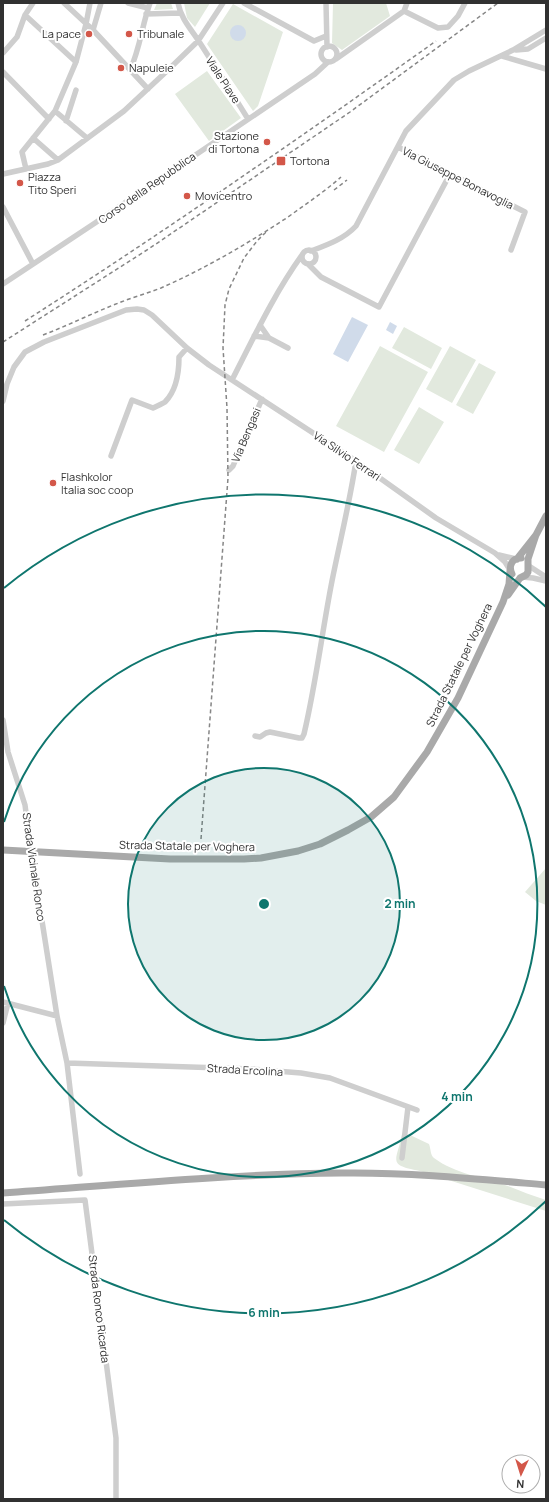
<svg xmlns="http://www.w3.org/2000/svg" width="549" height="1502" viewBox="0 0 549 1502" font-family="Manrope,sans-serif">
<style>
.green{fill:#e2e9de}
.water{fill:#d0dbea}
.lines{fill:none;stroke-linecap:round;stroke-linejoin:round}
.minor{stroke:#cecece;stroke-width:5.5}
.major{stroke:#a9a9a9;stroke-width:7}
.rail{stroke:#868686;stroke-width:1.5;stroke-dasharray:4 3;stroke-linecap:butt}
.ring{fill:none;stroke:#0f766e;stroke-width:2}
.poi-dot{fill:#d35749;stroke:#fff;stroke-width:1.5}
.labels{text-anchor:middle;stroke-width:4;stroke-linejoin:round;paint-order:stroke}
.poi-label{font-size:11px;fill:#313131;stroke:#fff;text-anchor:start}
.street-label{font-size:11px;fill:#313131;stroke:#fff}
.centre{fill:#0f766e;stroke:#fff;stroke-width:2}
.ring-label{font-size:12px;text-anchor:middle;font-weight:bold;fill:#0f766e;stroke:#fff;stroke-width:4;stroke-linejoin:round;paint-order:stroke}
</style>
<rect width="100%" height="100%" fill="#fff"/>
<path class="green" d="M157,3H171L173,9L154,10Z
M184,3H210L195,27L187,18Z
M333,3H386L390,16L342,50L332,43Z
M233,4L283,32L258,106L253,111L207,44Z
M207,71L241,118L209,141L175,94Z
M404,327L442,348L431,369L392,348Z
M380,346L428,372L384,452L336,426Z
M450,346L476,360L452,403L426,389Z
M479,363L496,372L473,414L456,405Z
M419,407L444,422L419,464L394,450Z
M546,868V905L536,901L525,892Z
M402,1134L410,1135L429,1144C431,1149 430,1155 434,1158C455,1174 484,1177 508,1186C521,1191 533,1196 546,1200V1211L420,1171C386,1165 397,1161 402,1134Z"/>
<path class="water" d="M230 33a8 8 0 1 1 16 0a8 8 0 1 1-16 0Z
M352,317L368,325L348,362L333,354Z
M390,322L397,326L393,334L386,330Z"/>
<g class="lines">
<path class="minor" d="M64,3L93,30L148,89
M128,3L148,8
M178,3C181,19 191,29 200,43C216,68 232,93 248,119
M244,3L314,41L326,36
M326,3L327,47
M404,11L438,28L448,27L458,16L465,3
M146,14L180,13
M25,15L76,62
M93,30L101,3
M321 54a8 8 0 1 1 16 0a8 8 0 1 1-16 0Z
M516,50L528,49L546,38
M3,53L17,37L25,15L33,3
M502,56L546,69
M336,59L404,11L407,3
M130,70C140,49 142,25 150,3
M3,72L49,119
M55,111L87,138
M66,121L76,90
M33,138L58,160
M398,147L525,212L511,250
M26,169L22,152L55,111L76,62L86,24L90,3
M3,174L48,164L58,160L124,111L168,70L198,41L223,3
M3,207L33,264
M302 257a7 7 0 1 1 14 0a7 7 0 1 1-14 0Z
M311,251C327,245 344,239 356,226L406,131L454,80L469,71L513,50L546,30
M308,264L321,277L379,307L450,174
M3,284L95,223L315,74L328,62
M260,325L269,338
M254,336L269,338L288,348
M232,380C254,337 274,294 302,255
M3,401L7,384L14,367L25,352L44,342L126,310L137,309L144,310L152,315L187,348L209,365L356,461L436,518L495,553L505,562L510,570
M111,456L132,400L153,408C157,406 162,404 165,402C177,390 179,373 179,357L187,348
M229,470L233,466L262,399
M499,555L516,559
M529,566L546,577
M522,577L533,578L546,581
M3,720L8,752L25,805L31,851L57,1016L67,1063L80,1174
M255,736L260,737L266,733L270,732L299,738H302L304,734C316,683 322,632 332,581C340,541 350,501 356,461
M3,1002L57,1016
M3,1023L8,1003
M67,1063L252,1069L301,1073L330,1078L417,1110
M402,1158L408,1107
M3,1204L85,1200L116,1438V1499"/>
<path class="major" d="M517,559L536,535L546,516
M512,574C508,566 512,558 521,558
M508,595L520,578L526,575L528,572V559L536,535
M3,850L170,859H244L261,858L298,851L320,844L348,830L371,817L394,797L427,752L458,698L503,602L509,584L510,571
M3,1193C115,1185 228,1174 341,1173C409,1172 478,1179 546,1185"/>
<path class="rail" d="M334,190L347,180
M25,321C164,232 301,137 436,41
M43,335C69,325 95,312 121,302C134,297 148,293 161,288C206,268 247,244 288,217C306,204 324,192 341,177
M3,342L150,248L350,112L498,3
M201,839L228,478L227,408L223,348L225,305L229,289L244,258L257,241L268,230"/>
</g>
<circle cx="264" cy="904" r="136" fill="#0f766e" fill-opacity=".12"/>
<g class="ring">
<circle cx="264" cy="904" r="136"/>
<path d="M4 822A273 273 0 1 1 4 986"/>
<path d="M546 1201A409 409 0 0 1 4 1220M4 588A409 409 0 0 1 546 607"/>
</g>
<g class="poi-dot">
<circle cx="89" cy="34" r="4"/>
<circle cx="129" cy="34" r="4"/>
<circle cx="121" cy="68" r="4"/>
<circle cx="267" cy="142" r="4"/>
<rect x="276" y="156" width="10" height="10" rx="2"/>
<circle cx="20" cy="183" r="4"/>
<circle cx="187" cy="196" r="4"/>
<circle cx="53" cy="483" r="4"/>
</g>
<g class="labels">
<g class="poi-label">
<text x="81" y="38" text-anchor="end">La pace</text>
<text x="137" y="38">Tribunale</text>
<text x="129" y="72">Napuleie</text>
<text x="259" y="140" text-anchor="end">Stazione<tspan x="259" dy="13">di Tortona</tspan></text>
<text x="290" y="165">Tortona</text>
<text x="28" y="181">Piazza<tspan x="28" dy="13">Tito Speri</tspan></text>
<text x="195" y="200">Movicentro</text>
<text x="61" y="481">Flashkolor<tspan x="61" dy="13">Italia soc coop</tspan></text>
</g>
<g class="street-label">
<text transform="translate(223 80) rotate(57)" y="4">Viale Piave</text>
<text transform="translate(458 178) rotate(27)" y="4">Via Giuseppe Bonavoglia</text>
<text transform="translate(147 188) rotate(-35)" y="4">Corso della Repubblica</text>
<text transform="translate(246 435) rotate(-67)" y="4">Via Bengasi</text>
<text transform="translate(347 456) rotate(34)" y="4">Via Silvio Ferrari</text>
<text transform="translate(459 665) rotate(-64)" y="4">Strada Statale per Voghera</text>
<text transform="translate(187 846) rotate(1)" y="4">Strada Statale per Voghera</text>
<text transform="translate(34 867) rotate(82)" y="4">Strada Vicinale Ronco</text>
<text transform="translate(245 1070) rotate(3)" y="4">Strada Ercolina</text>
<text transform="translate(99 1309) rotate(83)" y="4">Strada Ronco Ricarda</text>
</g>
</g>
<circle cx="264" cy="904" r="6" class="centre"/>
<g class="ring-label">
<text x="400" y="908">2 min</text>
<text x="457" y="1101">4 min</text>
<text x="264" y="1317">6 min</text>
</g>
<rect width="549" height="1502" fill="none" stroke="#313131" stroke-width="8"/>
<g transform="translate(521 1474) rotate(184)"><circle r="19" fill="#ffffff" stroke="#adadad"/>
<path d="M0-3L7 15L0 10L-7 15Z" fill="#d35749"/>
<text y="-6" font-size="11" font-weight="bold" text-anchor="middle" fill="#313131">N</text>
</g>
</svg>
